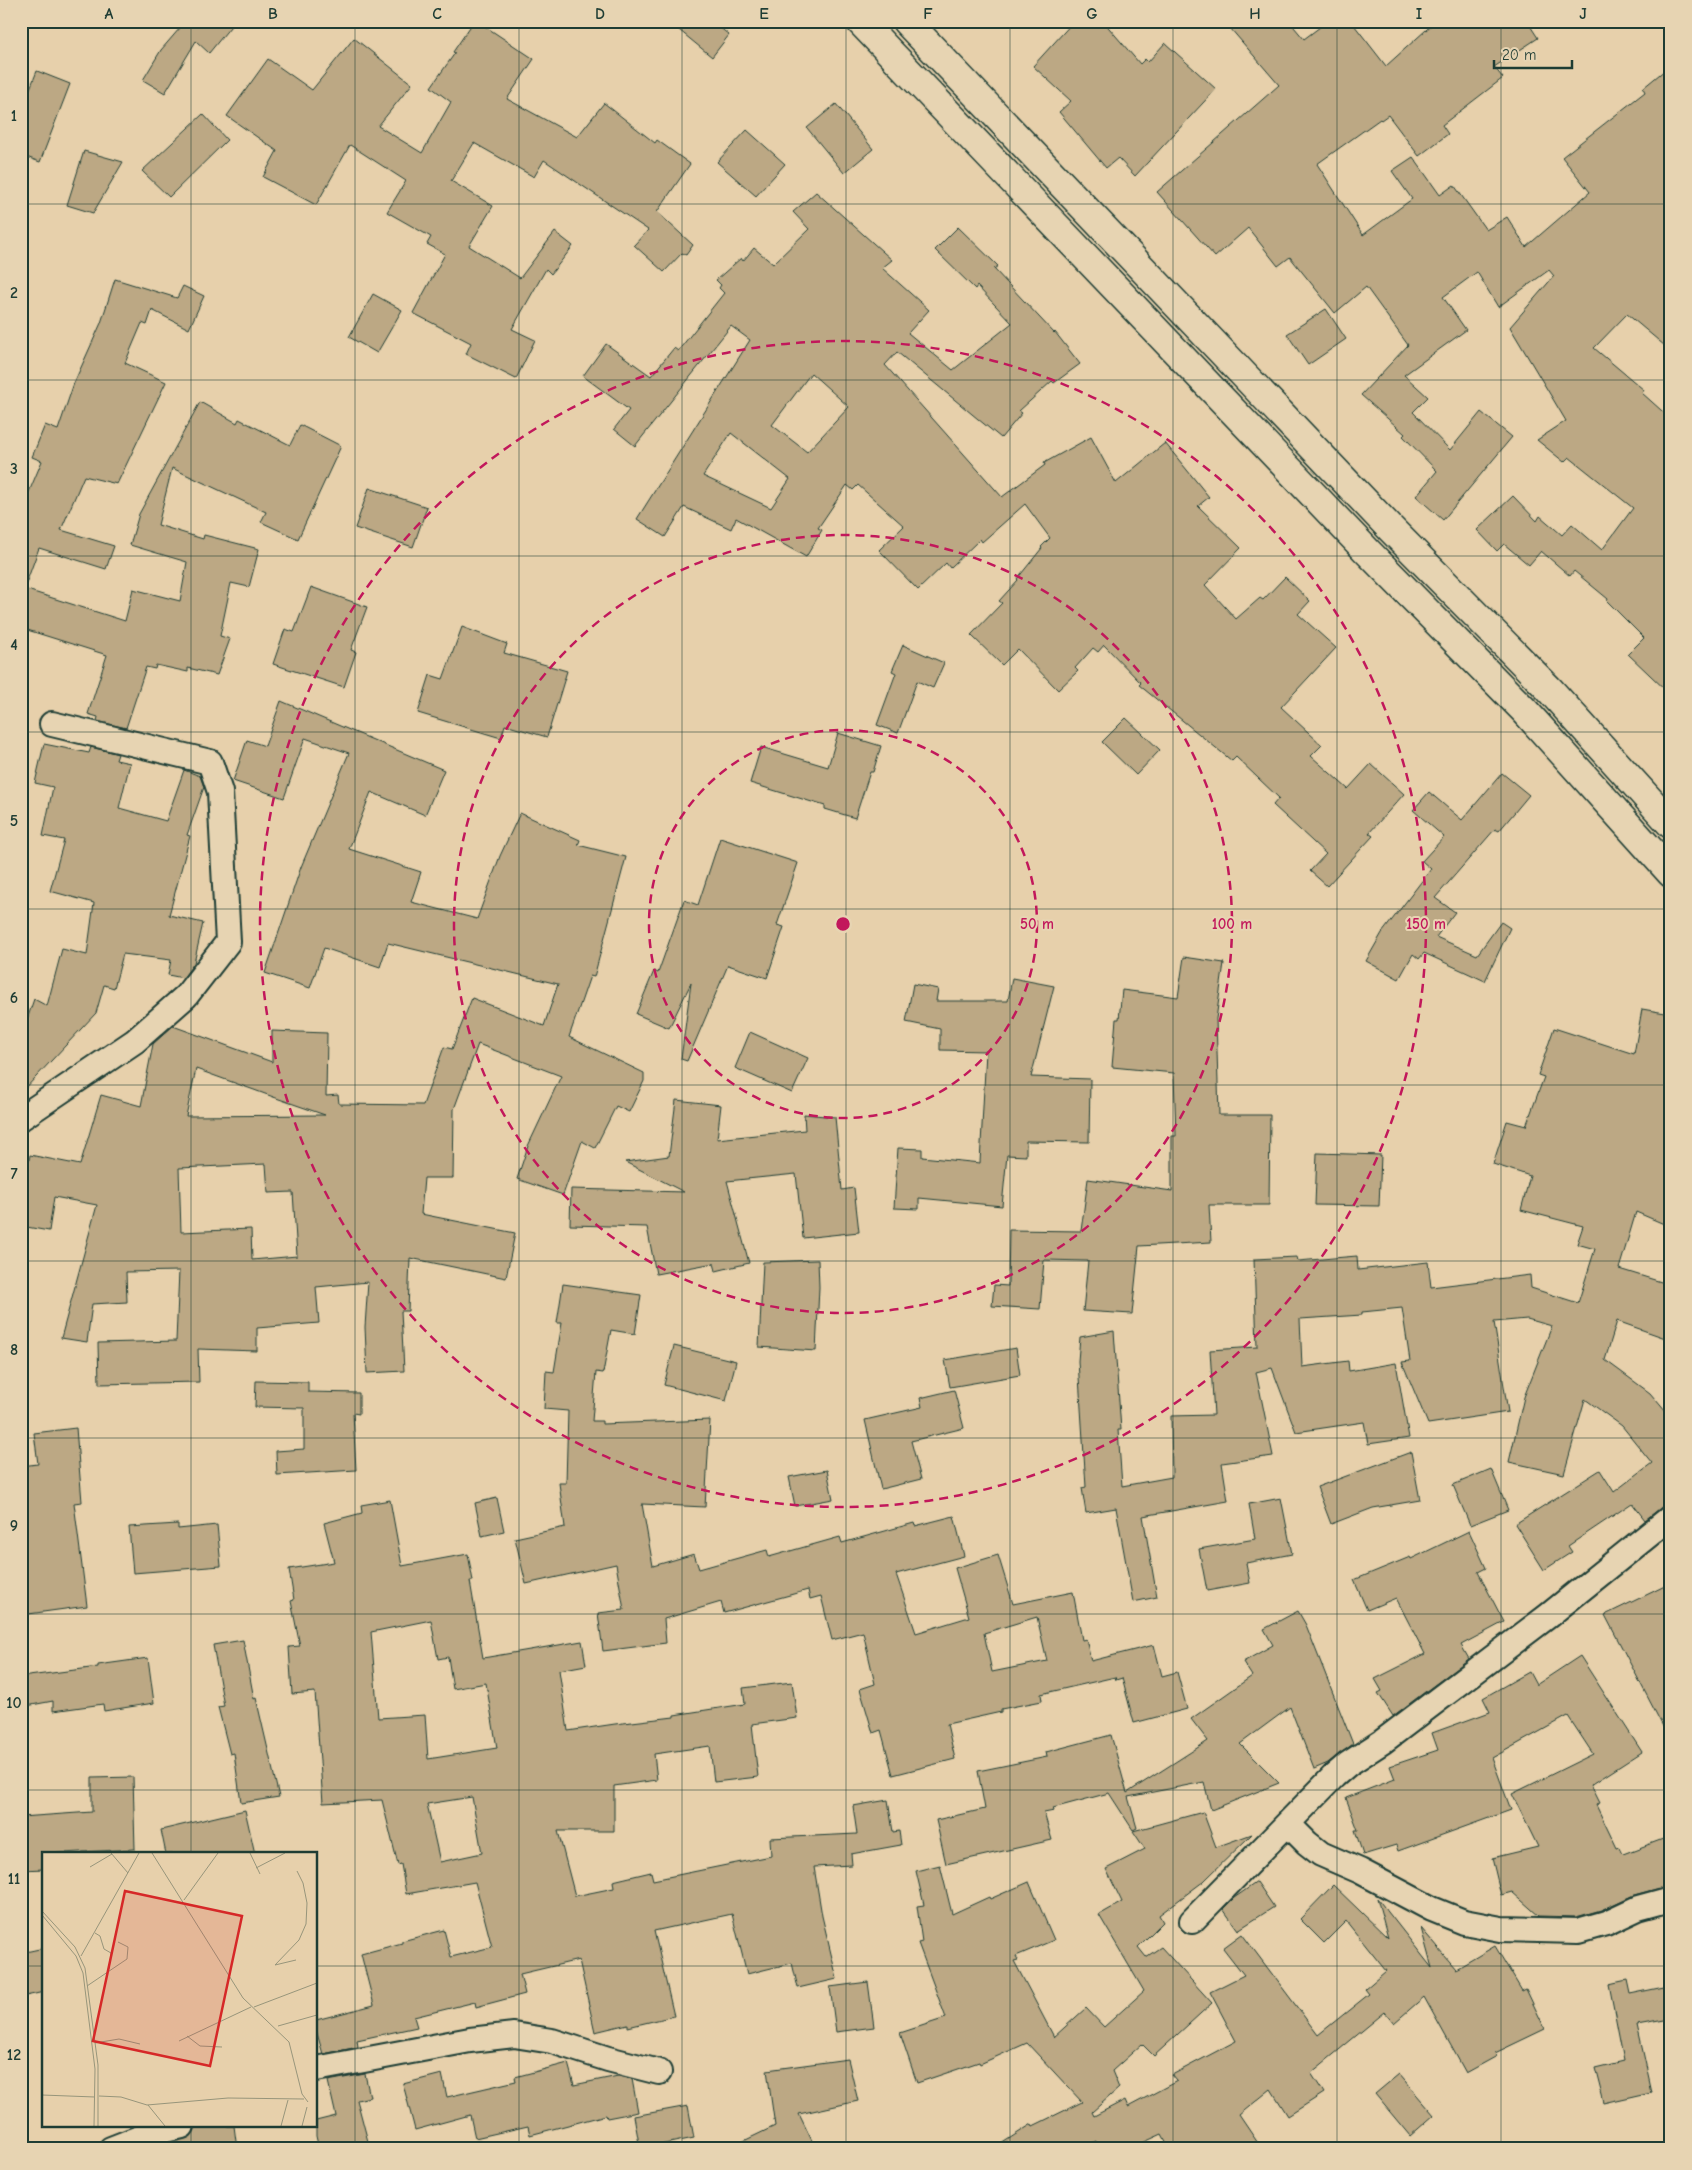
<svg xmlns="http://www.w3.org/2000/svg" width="1692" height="2170" viewBox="0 0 1692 2170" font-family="'Comic Neue',sans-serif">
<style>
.building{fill:#bca884;stroke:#1f3d34;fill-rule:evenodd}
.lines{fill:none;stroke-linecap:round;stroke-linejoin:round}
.minor-casing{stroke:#1f3d34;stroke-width:28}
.primary-casing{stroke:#1f3d34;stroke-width:31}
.minor{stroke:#e7d4b2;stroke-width:24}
.primary{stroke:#e7d4b2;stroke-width:28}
.grid{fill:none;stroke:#1f3d34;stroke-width:1;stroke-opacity:0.55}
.ring{fill:none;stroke:#c2185b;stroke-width:2.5;stroke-dasharray:9 6}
.inset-road{fill:none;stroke:#97957b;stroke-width:1}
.view{fill:#d62828;fill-opacity:0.15;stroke:#d62828;stroke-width:2.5}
.inset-edge{fill:none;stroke:#1f3d34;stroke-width:2.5}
.centre{fill:#c2185b;stroke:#e7d4b2;stroke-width:2.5}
.ring-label{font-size:15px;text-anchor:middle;font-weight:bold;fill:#c2185b;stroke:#e7d4b2;stroke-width:4;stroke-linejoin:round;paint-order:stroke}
.neatline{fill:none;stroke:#1f3d34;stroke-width:2}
.grid-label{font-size:16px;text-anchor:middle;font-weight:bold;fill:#1f3d34}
</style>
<rect width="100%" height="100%" fill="#e7d0ab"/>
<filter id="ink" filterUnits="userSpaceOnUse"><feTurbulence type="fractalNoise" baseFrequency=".02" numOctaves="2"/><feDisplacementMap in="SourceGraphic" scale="10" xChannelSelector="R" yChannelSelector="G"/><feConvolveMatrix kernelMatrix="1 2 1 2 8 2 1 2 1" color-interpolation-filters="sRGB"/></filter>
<g filter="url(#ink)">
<path class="building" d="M171,21H235L209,53L196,41L165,93L143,80L161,50L180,28Z
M474,21H477L534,59L507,99L577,137L604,103L655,143L657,140L690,164L657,212L693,245L686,255L682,253L664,272L634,245L648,230L544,160L534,177L474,143L451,181L493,206L469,246L520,278L555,232L573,246L551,274L546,269L512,329L535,340L516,379L466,354L471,343L413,313L445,254L427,244L431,237L387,212L406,181L350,145L316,205L263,177L277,151L227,116L268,59L312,90L354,38L412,84L378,126L422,153L451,102L431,87L455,53L453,52Z
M668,21H712L729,35L712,57Z
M1074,21H1103L1140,64L1145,59L1148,62L1165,43L1216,89L1135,176L1118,158L1106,168L1059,112L1071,101L1033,66Z
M1224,21H1289L1304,39L1328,21H1351L1386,66L1436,21H1527L1538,38L1494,67L1503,78L1442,125L1448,134L1419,156L1388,115L1381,120L1380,119L1317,164L1363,235L1412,199L1392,171L1413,157L1440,195L1454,185L1486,230L1507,217L1526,247L1590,192L1562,157L1645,92L1643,88L1671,65V351L1627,314L1594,348L1644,390L1642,393L1671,419V695L1628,654L1644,638L1607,601L1608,599L1574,571L1570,576L1541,551L1529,565L1504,544L1497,551L1477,530L1513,496L1537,521L1540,516L1562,535L1572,524L1602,550L1633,508L1569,457L1564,462L1537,440L1566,421L1510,327L1554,276L1549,270L1498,307L1477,272L1443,297L1466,330L1404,375L1428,397L1413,412L1450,450L1481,412L1512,437L1443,520L1416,496L1437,471L1403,436L1405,434L1361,395L1408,345L1366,287L1335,313L1290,257L1278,266L1248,228L1215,257L1157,192L1279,85Z
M37,71L70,84L40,162L21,155V111Z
M836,104L873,149L844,173L807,128Z
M203,114L227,140L169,197L142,171Z
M747,130L785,164L756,196L717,162Z
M84,151L123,162L93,213L67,205Z
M816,192L892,260L882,268L929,310L908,333L953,370L1012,323L977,286L975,289L935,250L958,227L998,266L994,269L1054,333L1055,332L1080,364L1054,383L1052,381L1019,411L1022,413L1001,438L897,352L885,365L1002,497L1045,465L1044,463L1091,437L1116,483L1165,443L1209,497L1198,506L1241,548L1205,585L1236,619L1260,598L1263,600L1285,577L1310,601L1298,614L1336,648L1281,707L1322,745L1311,756L1348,789L1371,764L1404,794L1369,833L1373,836L1327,886L1310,871L1326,854L1273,805L1279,798L1236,757L1232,761L1139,685L1141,683L1104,645L1098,652L1093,648L1075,668L1078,671L1058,690L1018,649L1002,665L971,635L1002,603L999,601L1018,580L1017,579L1042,548L1041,547L1050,538L1025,504L982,542L980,539L950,568L946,563L918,590L879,550L904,526L858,485L853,490L847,485L818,528L822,530L806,557L736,518L731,529L684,507L665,537L637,519L750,340L731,326L635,446L614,429L629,410L583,376L606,344L651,376L674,348L678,351L724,293L719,288L721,285L716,280L741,258L743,261L754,248L773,264L809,229L793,212ZM811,373L849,407L807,452L772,425ZM731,433L790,479L771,508L703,476Z
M115,279L177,298L183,286L204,296L189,329L152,310L147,325L142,323L125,363L166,382L117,484L84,476L61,530L114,546L106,569L39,548L24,589L125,621L133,589L180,601L187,562L130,545L139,514L200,402L237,423L239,419L290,445L300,425L341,446L298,539L261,522L266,512L172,468L158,525L203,539L204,535L259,549L249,587L231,583L220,636L230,639L217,675L188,668V672L156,665L155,669L146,667L126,728L97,721L98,717L88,714L107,655L21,628V511L42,461L32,457L45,425L58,430L74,383L101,323Z
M373,294L402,310L377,353L349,337Z
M1326,309L1346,339L1308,365L1287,334Z
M369,488L427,507L413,547L355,528Z
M311,587L367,607L351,650L356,652L344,687L273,664L285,629L294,632Z
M462,627L507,644L504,653L567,671L547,737L505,725L501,738L418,713L430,675L443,679Z
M903,645L944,663L933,688L917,681L898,733L877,725L896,673L892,671Z
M281,701L444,770L425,815L371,792L349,849L421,872L411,902L477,919L500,856L520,813L580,840L578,845L626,857L594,977L590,976L569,1037L644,1073V1081L629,1112L616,1106L595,1148L582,1141L563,1195L517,1179L528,1146L561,1076L478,1044L454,1109L453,1178H424L421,1214L515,1233L506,1278L410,1258L408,1311H401L404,1371L367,1373L365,1327L368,1282L316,1287L319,1323L257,1328V1351L198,1349L199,1382L99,1384L98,1343L176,1341L179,1271L126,1272L127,1302L92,1304L87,1342L61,1338L97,1205L54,1197L49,1231L21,1226V1201L30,1155L80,1165L101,1095L141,1106L153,1044L173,1026L272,1062V1031L327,1033L326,1096L338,1095L339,1104L423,1105L444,1047L452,1049L472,998L544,1026L558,984L388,943L380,967L324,948L310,988L265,973L301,867L349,753L305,738L284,798L233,781L247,740L265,746ZM196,1069L279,1099L325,1115L186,1116ZM266,1164L268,1193L293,1192L297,1256L252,1260L251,1229L181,1232L179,1168Z
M1126,718L1160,750L1136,775L1102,742Z
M838,733L881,746L873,772H870L855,818L825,809V806L750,783L761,747L828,767Z
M44,744L89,753L91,747L118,754L116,760L130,763L119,808L166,821L184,770L200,776L204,787L187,835L190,836L169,915L203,923L194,963L183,978L168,975L171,960L123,954L114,988L104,985L96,1013L21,1093V1037L34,999L47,1006L62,949L87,955L94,903L50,891L64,840L43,836L53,787L35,783Z
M1502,773L1529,795L1499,831L1495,829L1435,898L1455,912L1436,937L1477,955L1501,922L1510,928L1485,981L1424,953L1419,959L1413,954L1399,979L1366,961L1382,933L1431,869L1422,861L1444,837L1413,810L1429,792L1462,820Z
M720,838L798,863L777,925L784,927L767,978L728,965L687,1061L681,1059L691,983L669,1028L636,1014L654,971L658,973L684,900L698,905Z
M1184,957L1224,963L1216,1019L1219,1115H1270L1269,1205H1209L1211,1242L1139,1246L1132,1314L1083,1311L1088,1261L1044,1260L1040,1309L992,1306L994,1285L1008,1286L1009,1230L1081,1231L1088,1179L1172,1191V1136H1176L1174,1073L1112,1067L1116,1019H1119L1122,990L1178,997Z
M1012,978L1054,986L1031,1077L1090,1079L1089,1142L1026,1141V1156L1007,1155L1002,1206L919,1198V1209L894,1208L898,1148L922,1149V1157L980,1163L986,1051L940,1050V1029L906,1022L913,984L938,989L936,1001H1008Z
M1642,1009L1671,1014V1227L1636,1212L1619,1269L1671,1285V1340L1617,1321L1605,1360L1650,1393L1671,1418V1500L1645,1520L1632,1503L1568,1546L1572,1552L1544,1570L1515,1524L1600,1470L1614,1492L1652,1463L1622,1426L1585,1399L1564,1474L1509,1462L1524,1397L1552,1326L1527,1319L1494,1322L1508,1412L1428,1424L1402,1362L1410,1361L1402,1308L1362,1312V1315L1300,1319L1302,1367L1348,1361L1349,1371L1396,1363L1409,1438L1368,1444L1364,1422L1296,1432L1272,1368L1256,1372L1273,1456L1222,1463L1228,1501L1143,1516L1157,1597L1133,1602L1116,1508L1086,1513L1082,1488L1086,1487L1078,1361L1080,1337L1114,1331L1121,1430H1118L1122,1486L1172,1477L1171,1416L1214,1415L1210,1350L1257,1347L1254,1259L1297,1257L1298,1261L1357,1256L1358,1270L1428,1262L1431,1287L1530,1275L1531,1288L1578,1303L1595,1249L1577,1244L1583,1226L1521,1210L1530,1176L1493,1164L1507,1121L1526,1126L1544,1077L1538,1075L1554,1028L1634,1054Z
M750,1032L808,1058L792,1093L735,1068Z
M676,1100L721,1105L717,1139L805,1130L804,1114L835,1117L842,1190L854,1188L859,1232L803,1238L796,1174L727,1181L749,1263L716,1271L714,1263L656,1274L647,1227L570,1225L571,1189L684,1192L625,1162L669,1156Z
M1317,1153L1381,1155L1379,1206L1315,1205Z
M818,1260L819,1287L816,1351L759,1347L763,1262Z
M563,1284L641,1295L635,1334L611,1330L603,1373L596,1372L592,1421H602V1424L710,1420L705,1507L642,1504L653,1566L694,1554L699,1569L767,1550L769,1557L840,1537L842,1543L914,1523L915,1526L954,1516L964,1556L896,1574L916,1633L969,1617L955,1568L998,1555L1013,1604L1073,1592L1082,1640L1086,1639L1091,1661L1154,1645L1162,1676L1177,1672L1187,1709L1134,1723L1122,1678L1116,1680L1115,1677L1041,1694L1042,1701L1001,1709V1712L947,1724L955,1759L893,1775L881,1730L873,1733L860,1689L875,1684L863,1632L832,1640L821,1596L810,1599L808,1590L724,1613L721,1602L664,1619L666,1643L603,1651L598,1613L624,1610L616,1564L526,1584L515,1538L565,1527L559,1483H566L568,1411L544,1409L546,1371L554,1372L562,1323H557ZM1037,1617L1047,1661L992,1672L984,1633Z
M674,1346L736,1361L726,1401L664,1385Z
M1016,1348L1020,1375L950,1387L945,1360Z
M256,1381L308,1382V1392L359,1393V1414L353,1413L356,1470L277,1475L276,1451L304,1449V1408L255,1407Z
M954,1390L964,1428L911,1441L921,1479L881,1489L865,1420L922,1407L920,1398Z
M76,1428L82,1502L74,1503L87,1606L21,1615V1466L38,1464L34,1433Z
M1411,1452L1420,1500L1373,1508L1331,1524L1317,1487Z
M1491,1469L1508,1510L1470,1525L1453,1485Z
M827,1470L833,1499L795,1506L789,1477Z
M497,1498L504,1531L482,1536L475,1503Z
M1281,1498L1292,1554L1246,1563L1250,1583L1207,1591L1199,1549L1255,1539L1249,1504Z
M390,1500L402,1566L468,1554L473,1581H470L483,1658L582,1641L586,1665L559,1670L568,1731L615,1724L674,1717V1715L745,1704L743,1688L792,1682L797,1718L752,1724L758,1777L714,1782L710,1746L654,1754L657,1780L614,1786V1831H558L575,1896L614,1888L613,1881L651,1872L653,1880L771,1856L770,1838L857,1834L853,1806L888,1800L893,1832L899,1831L901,1845L851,1854L852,1865L814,1867L822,1916L837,1979L798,1988L792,1963L747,1974L732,1914L654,1931L674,2016L628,2027V2024L595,2032L579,1960L520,1974L525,1994L476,2007L475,2002L414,2017L417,2027L357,2040L358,2047L323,2054L316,2030V2020L374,2005L361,1954L402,1943V1941L444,1930L451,1957L492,1947L475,1882L406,1894L401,1864L398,1865L382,1800L323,1803L315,1692L292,1694L289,1647L300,1646L291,1601L294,1600L289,1569L334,1562L324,1523L362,1513L361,1505ZM431,1620L438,1659L448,1657L453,1689L486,1683L497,1748L428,1759L425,1715L378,1718L371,1632ZM472,1797L482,1853L440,1862L427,1804Z
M178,1524V1529L217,1525L221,1566L133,1573L129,1527Z
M1469,1531L1486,1568L1478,1572L1504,1622L1461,1645L1469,1659L1393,1716L1378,1693L1382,1691L1375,1679L1425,1654L1396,1598L1367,1610L1354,1580L1410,1557L1411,1559Z
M1671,1583V1742L1605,1615Z
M1298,1611L1306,1625L1353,1744L1328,1763L1314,1769L1290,1707L1240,1744L1279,1783L1211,1810L1204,1782L1128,1797L1137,1828L1133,1830L1109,1793L1053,1808L1054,1811L1044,1813L1052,1840L946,1864L936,1820L985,1809L978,1771L1047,1757L1046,1752L1111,1735L1127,1793L1208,1741L1191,1719L1252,1676L1243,1662L1273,1645L1264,1629Z
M243,1640L254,1699L256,1698L279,1797L241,1803L234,1753L230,1754L218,1707L224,1706L213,1645Z
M1580,1656L1642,1752L1591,1785L1600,1803L1596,1805L1617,1849L1620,1848L1623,1854L1671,1836V1885L1634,1895L1601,1910L1576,1917L1539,1916L1512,1892L1501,1895L1492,1858L1538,1847L1512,1794L1593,1754L1568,1716L1492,1758L1511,1810L1398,1851L1396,1845L1363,1855L1355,1830H1358L1346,1798L1395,1779L1390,1766L1438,1750L1432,1733L1490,1712L1483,1698L1529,1672L1536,1685Z
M148,1658L154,1703L104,1711L103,1704L53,1711V1701L21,1707V1677L98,1667V1665Z
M133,1777L135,1849L44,1854V1869L21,1870V1817L92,1812V1778Z
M245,1810L255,1854H166L161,1830Z
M1203,1812L1216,1847L1252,1834L1204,1881L1159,1915L1163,1922L1138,1947L1146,1957L1161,1947L1212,2003L1154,2056L1142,2044L1112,2071L1119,2088L1092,2112L1094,2116L1125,2100L1128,2107L1177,2081L1172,2075L1236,2041L1210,1992L1244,1975L1223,1948L1242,1934L1318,2035L1369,1994L1365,1989L1386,1971L1346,1921L1324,1943L1300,1919L1333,1885L1388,1938L1377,1898L1432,1968L1421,1928L1456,1969L1495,1946L1522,1991L1526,1989L1545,2029L1495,2053L1497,2056L1466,2073L1424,1997L1394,2023L1385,2012L1311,2073L1324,2093L1288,2116L1271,2089L1239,2115L1262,2149H1170L1162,2134L1129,2149H1099L1096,2141L1080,2149H993L1032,2124L1033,2126L1082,2102L1027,2043L980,2064L979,2062L917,2083L900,2033L946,2018L918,1943L922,1942L917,1906L924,1905L916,1871L940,1865L952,1914L989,1897L990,1899L1029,1882L1054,1940L1016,1956L1018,1960L1014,1961L1054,2037L1086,2008L1104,2027L1144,1991L1099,1915L1122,1902L1106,1869L1145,1849L1133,1831Z
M1257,1882L1274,1907L1238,1930L1223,1909L1234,1898Z
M44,1948V1992L21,1997V1953Z
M1627,1980L1630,1994L1664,1987L1670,2019L1637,2025L1652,2092L1604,2103L1595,2068L1624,2061L1609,1984Z
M868,1982L874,2027L836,2032L830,1987Z
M848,2059L858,2101L799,2114L816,2149H727L775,2126L767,2070Z
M568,2063L574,2085L618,2076L632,2079L638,2112L607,2118L606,2115L530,2135L528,2126L475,2138L470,2115L415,2130L403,2084L442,2074L447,2097L516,2081L515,2077Z
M365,2074L370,2097L357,2100L370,2149H319L316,2136V2121L336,2116L328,2081Z
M1399,2074L1434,2115L1410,2136L1375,2094Z
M688,2106L694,2138L640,2149L634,2116Z
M195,2126H234L237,2149H161L160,2145L191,2136Z"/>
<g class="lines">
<g class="minor-casing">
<path id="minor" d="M21,1118L135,1041L186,996L228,942L220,792L210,762L52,724
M1288,1824L1307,1843L1321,1854L1360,1871L1432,1909L1464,1922L1501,1929L1578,1931L1606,1923L1638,1908L1671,1899
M1192,1921L1334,1776L1348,1764L1382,1742L1548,1616L1671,1517
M316,2069L470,2040L514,2035L552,2041L608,2059L659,2072
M111,2149L152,2133L182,2126"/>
</g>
<g class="primary-casing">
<path id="primary" d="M860,21L1367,551L1525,711L1671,873
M906,21L1391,529L1549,689L1671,824"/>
</g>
<use href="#minor" class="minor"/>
<use href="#primary" class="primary"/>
</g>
</g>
<path class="grid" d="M191,21V1854M355,21V2149M519,21V2149M682,21V2149M846,21V2149M1010,21V2149M1173,21V2149M1337,21V2149M1501,21V2149M21,204H1671M21,380H1671M21,556H1671M21,732H1671M21,909H1671M21,1085H1671M21,1261H1671M21,1438H1671M21,1614H1671M21,1790H1671M21,1966H44M316,1966H1671M191,2126V2149"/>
<g class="ring">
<circle cx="843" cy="924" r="194"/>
<circle cx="843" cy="924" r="389"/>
<circle cx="843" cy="924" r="583"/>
</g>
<g transform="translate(42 1852)">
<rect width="275" height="275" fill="#e7d0ab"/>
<path class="inset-road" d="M69,1L86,21M110,1L201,146L247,190L260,242L266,250M208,1L218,22M48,15L70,2M214,16L243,1M142,48L176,1M0,59L33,95L43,116L56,213V274M0,63L34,104L41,121L53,217L52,274M53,81L58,84L62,97L69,101L67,117M39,104L97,1M233,113L257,88L264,72L265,51L261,31L255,19M233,113L254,108M45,134L85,107L86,95L76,90M212,155L275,131M236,174L275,163M145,184L158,194L180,195M137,189L209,155M53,191L77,187L98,192M0,243L53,245M57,244L79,245L105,253L186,246L262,247M106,253L123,274M239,274L246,248M260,274L265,255"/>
<path class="view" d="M83,39L200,64L168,214L51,189Z"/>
<rect width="275" height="275" class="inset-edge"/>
</g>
<circle cx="843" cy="924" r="8" class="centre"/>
<g class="ring-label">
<text x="1037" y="929">50 m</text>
<text x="1232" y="929">100 m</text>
<text x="1426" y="929">150 m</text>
</g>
<rect width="1692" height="2170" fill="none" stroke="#e7d4b2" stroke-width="55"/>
<path d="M1494 60v8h78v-8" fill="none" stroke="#1f3d34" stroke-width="2.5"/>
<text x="1502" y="60" font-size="15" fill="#1f3d34" stroke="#e7d4b2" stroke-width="4" paint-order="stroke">20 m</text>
<rect x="28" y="28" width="1636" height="2114" class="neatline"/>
<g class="grid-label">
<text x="109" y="19">A</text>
<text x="273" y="19">B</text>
<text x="437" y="19">C</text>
<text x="600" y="19">D</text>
<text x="764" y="19">E</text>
<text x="928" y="19">F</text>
<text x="1092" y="19">G</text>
<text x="1255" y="19">H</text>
<text x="1419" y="19">I</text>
<text x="1583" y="19">J</text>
<text x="14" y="121">1</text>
<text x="14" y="298">2</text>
<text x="14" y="474">3</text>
<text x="14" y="650">4</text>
<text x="14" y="826">5</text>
<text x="14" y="1003">6</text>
<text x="14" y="1179">7</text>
<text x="14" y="1355">8</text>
<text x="14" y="1531">9</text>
<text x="14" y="1708">10</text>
<text x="14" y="1884">11</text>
<text x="14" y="2060">12</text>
</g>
</svg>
